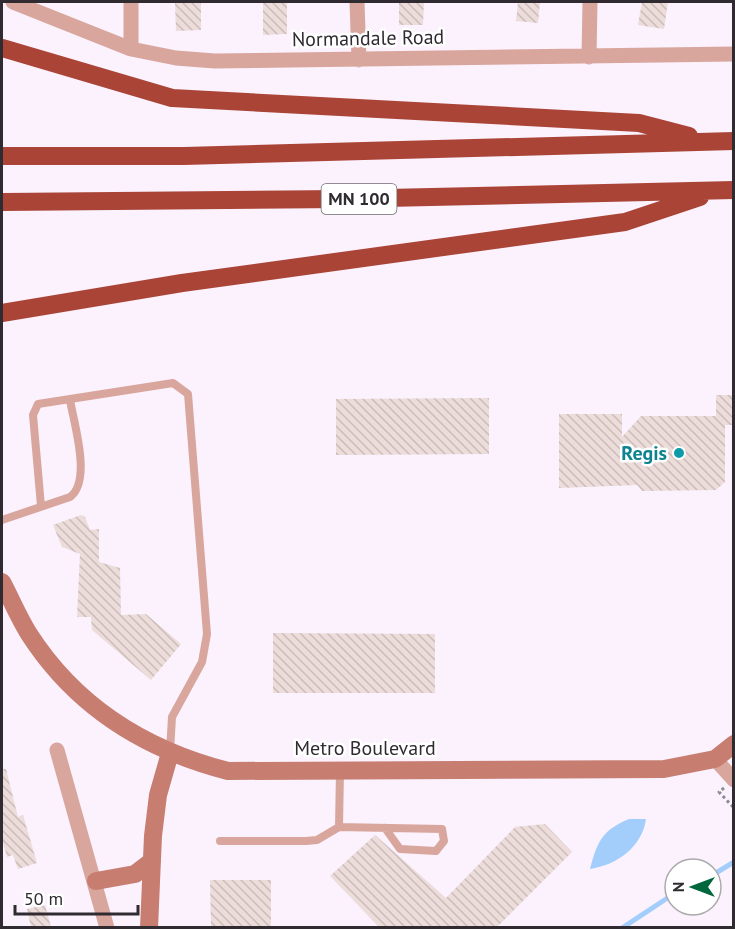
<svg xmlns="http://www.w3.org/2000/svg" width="735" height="929" viewBox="0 0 735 929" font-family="'PT Sans',sans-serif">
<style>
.water{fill:#a3cdfa}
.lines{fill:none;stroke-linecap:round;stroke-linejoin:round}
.stream{stroke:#a3cdfa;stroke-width:5}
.building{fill:url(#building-back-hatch)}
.path{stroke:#8f8991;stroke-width:3;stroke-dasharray:3 3;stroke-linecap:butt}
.lane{stroke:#d9a69d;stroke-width:8}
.street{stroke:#d9a69d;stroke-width:15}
.secondary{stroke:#c77e71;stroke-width:18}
.highway{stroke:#aa4436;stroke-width:18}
.culture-dot{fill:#0f9aa8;stroke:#fff;stroke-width:2}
.labels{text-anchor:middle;stroke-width:5;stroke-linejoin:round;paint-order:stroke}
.shield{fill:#fff;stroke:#6d6b6e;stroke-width:1.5}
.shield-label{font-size:18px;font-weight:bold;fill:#2f2b30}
.street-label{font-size:20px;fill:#2f2b30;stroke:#fff}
.culture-label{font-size:20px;font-weight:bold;fill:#0d838f;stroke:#fff;text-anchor:end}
</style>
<defs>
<pattern id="building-back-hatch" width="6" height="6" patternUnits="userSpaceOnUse" patternTransform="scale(1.5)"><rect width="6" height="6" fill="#ecdcda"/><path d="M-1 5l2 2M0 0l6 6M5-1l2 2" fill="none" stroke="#cbbdbb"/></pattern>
</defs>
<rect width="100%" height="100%" fill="#fbf2fe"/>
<path class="water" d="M629,819H646C642,847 617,865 590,869C597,842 602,830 629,819Z"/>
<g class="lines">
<path class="stream" d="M711,876L734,862
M622,928L675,893"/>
</g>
<path class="building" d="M175,2H201V30L176,31Z
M263,2H287V34L263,35Z
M399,2H424L423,25H399Z
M518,2H540L538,23L516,21Z
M642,2H668L664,29L638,25Z
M716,395H734V425H725V482L716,490L642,491L637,485L559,488V414H622V437L641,416H716Z
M489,398V454L336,455V399Z
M81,515L85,517L90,530L99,529V562L120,568L121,615L146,614L181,644L151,680L92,630L91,617H77L80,554L62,547L53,525Z
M273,633L435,634V693H273Z
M2,769H6L18,817L23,815L37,863L18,869L13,855L7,857L2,839Z
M545,824L572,852L497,927H379L330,876L375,835L446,898L515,827Z
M210,880H271V927H211Z
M45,905L51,927H31L27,909Z"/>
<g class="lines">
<path class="path" d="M724,788L719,792L734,808"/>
<path class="lane" d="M41,506L33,415L38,404L173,383L188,394L207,634L202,662L172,717L170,751
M2,520L70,497C92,481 74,424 70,400
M340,771L339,827L442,829L444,841L436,851L400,849L385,828
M220,841H306L317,840L339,827"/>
<path class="street" d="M13,2L131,49L176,58L215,61L734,54
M131,2V49
M357,2L359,60
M589,57L590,2
M57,750L107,928
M715,759L734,780"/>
<path class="secondary" d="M2,582C11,599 19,618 29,634C76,707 146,750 228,771L664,769L715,759L734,744
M96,881L135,874L152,861
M149,928L153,836L158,795L170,753"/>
<path class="highway" d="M2,48L172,98L639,123L689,136
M2,156H184L734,141
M2,202L341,199L734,190
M2,313L182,283L625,222L700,197"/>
</g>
<circle class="culture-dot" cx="679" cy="453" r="6"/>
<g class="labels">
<rect class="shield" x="321.5" y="184" width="75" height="30" rx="4.5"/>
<g class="shield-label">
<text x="359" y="205">MN 100</text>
</g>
<g class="street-label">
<text transform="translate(368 38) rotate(-1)" y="7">Normandale Road</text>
<text x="365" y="755">Metro Boulevard</text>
</g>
<g class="culture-label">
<text x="667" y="460">Regis</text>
</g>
</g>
<rect width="735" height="929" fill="none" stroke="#2f2b30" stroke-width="6"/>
<g transform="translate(693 887) rotate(270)"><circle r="28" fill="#ffffff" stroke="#acaaac" stroke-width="1.5"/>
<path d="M0-4.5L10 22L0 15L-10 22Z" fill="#00673d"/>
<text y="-9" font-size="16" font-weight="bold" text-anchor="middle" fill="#2f2b30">N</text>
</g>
<path d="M15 905v9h123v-9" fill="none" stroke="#2f2b30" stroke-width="3"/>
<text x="24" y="905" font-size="18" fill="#2f2b30" stroke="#ffffff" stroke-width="4.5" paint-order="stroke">50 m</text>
</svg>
